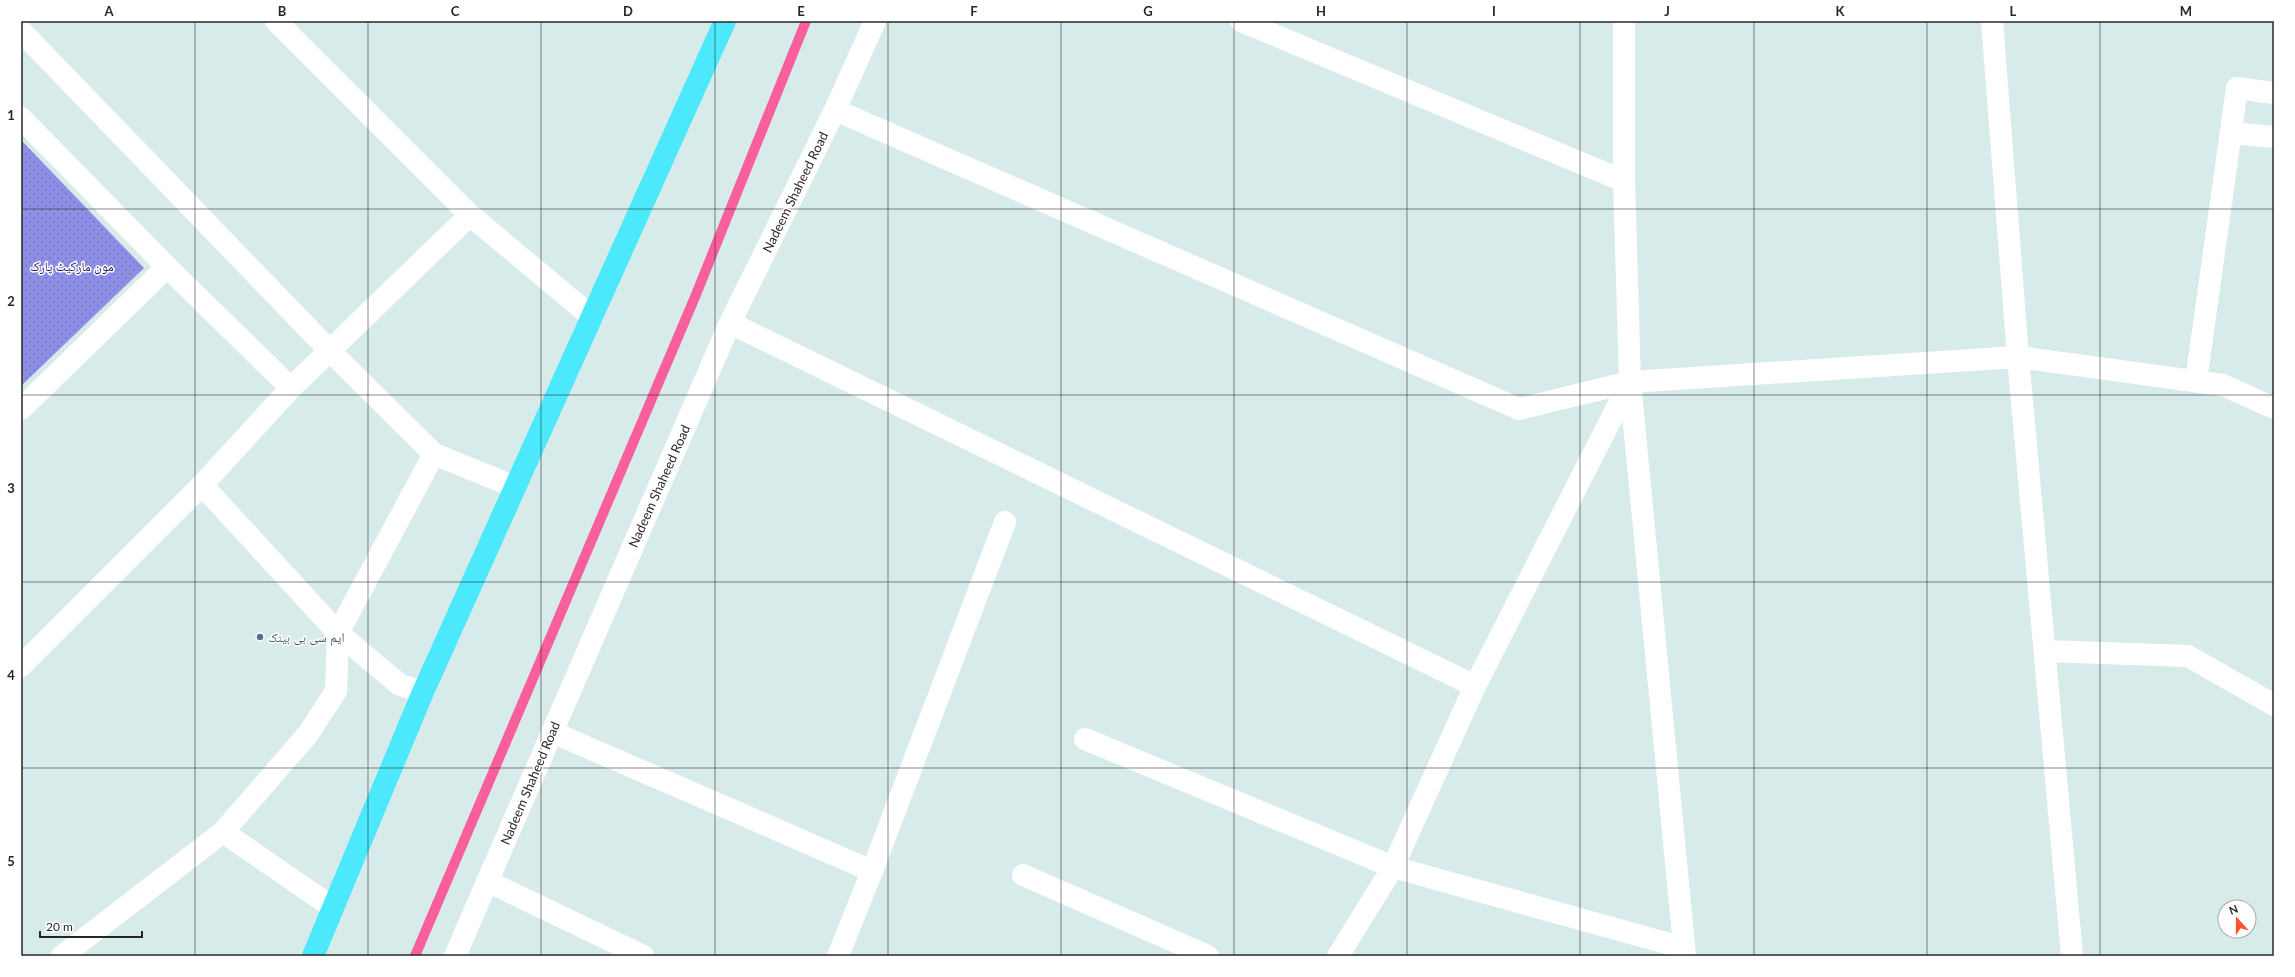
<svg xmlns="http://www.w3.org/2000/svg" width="2295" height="977" viewBox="0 0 2295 977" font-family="Lato,'Noto Naskh Arabic',sans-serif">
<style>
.green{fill:url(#green-dots)}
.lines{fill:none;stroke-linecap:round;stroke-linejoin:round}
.stream{stroke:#f85f9b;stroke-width:10}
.minor{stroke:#fff;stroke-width:22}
.major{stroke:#4ce8fb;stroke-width:22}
.grid{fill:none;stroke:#272727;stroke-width:1;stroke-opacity:0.55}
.service-dot{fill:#5c6f8a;stroke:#fff;stroke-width:1.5}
.labels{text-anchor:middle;stroke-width:3;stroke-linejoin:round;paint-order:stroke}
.street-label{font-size:13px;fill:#272727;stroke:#fff}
.park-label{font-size:13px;fill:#1f1368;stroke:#fff}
.service-label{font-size:13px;fill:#4e5e75;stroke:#fff;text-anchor:start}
.neatline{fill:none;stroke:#272727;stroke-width:1.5}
.grid-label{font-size:13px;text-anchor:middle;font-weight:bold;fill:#272727}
</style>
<defs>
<pattern id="green-dots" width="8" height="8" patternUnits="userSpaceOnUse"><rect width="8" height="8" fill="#8e8ee7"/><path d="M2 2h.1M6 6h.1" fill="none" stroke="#7474bb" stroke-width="1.8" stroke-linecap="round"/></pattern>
</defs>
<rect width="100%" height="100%" fill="#d7ebea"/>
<path class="green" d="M21,140L144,268L21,386Z"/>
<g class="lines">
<path class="stream" d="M415,956L695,297L806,21"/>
<path class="minor" d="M276,21L470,215L592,317
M1241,21L1624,181
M1624,21V181L1630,382L1685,956
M1992,21L2018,357L2072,956
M21,31L330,351L434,454L515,487
M835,110L1519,409L1630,382L2018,357L2223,385L2274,408
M21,118L167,267L291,388
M2231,133L2274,137
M730,323L1475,686
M2196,381L2237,88L2274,93
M21,409L167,267
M202,485L338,633L400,685L423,692
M2046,651L2188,656L2274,705
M21,666L202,485L291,388L470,215
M552,732L872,871
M1085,739L1393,867L1684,948
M223,832L332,907
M1023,875L1208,956
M487,881L643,956
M62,956L223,832L308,734L336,691L338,633L434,454
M455,956L730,323L835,110L875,21
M838,956L872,871L1005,522
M1338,956L1393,867L1475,686L1630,382"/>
<path class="major" d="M313,956L423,692L725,21"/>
</g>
<path class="grid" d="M195,21V956M368,21V956M541,21V956M715,21V956M888,21V956M1061,21V956M1234,21V956M1407,21V956M1580,21V956M1754,21V956M1927,21V956M2100,21V956M21,209H2274M21,395H2274M21,582H2274M21,768H2274"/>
<circle class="service-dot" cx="260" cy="637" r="4"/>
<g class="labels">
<g class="street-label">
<text transform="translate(795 192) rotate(-64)" y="5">Nadeem Shaheed Road</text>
<text transform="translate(659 486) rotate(-66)" y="5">Nadeem Shaheed Road</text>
<text transform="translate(530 783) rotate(-67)" y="5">Nadeem Shaheed Road</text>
</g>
<g class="park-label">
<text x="72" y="271">مون مارکیٹ پارک</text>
</g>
<g class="service-label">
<text x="268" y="642">ایم سی بی بینک</text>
</g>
</g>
<rect width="2295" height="977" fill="none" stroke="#ffffff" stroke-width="44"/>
<g transform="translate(2237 919) rotate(339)"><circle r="19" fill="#ffffff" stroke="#a9a9a9"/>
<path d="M0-3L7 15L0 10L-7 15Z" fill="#ff5130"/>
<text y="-6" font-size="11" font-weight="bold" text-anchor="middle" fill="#272727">N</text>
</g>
<path d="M40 931v6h102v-6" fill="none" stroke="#272727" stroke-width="2"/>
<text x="46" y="931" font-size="12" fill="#272727" stroke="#ffffff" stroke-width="3" paint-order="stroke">20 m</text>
<rect x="22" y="22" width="2251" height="933" class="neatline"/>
<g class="grid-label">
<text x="109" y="16">A</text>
<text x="282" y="16">B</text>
<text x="455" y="16">C</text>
<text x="628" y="16">D</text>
<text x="801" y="16">E</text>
<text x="974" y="16">F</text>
<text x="1148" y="16">G</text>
<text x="1321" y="16">H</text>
<text x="1494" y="16">I</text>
<text x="1667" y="16">J</text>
<text x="1840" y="16">K</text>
<text x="2013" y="16">L</text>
<text x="2186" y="16">M</text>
<text x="11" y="120">1</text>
<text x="11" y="306">2</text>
<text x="11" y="493">3</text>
<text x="11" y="680">4</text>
<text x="11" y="866">5</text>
</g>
</svg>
